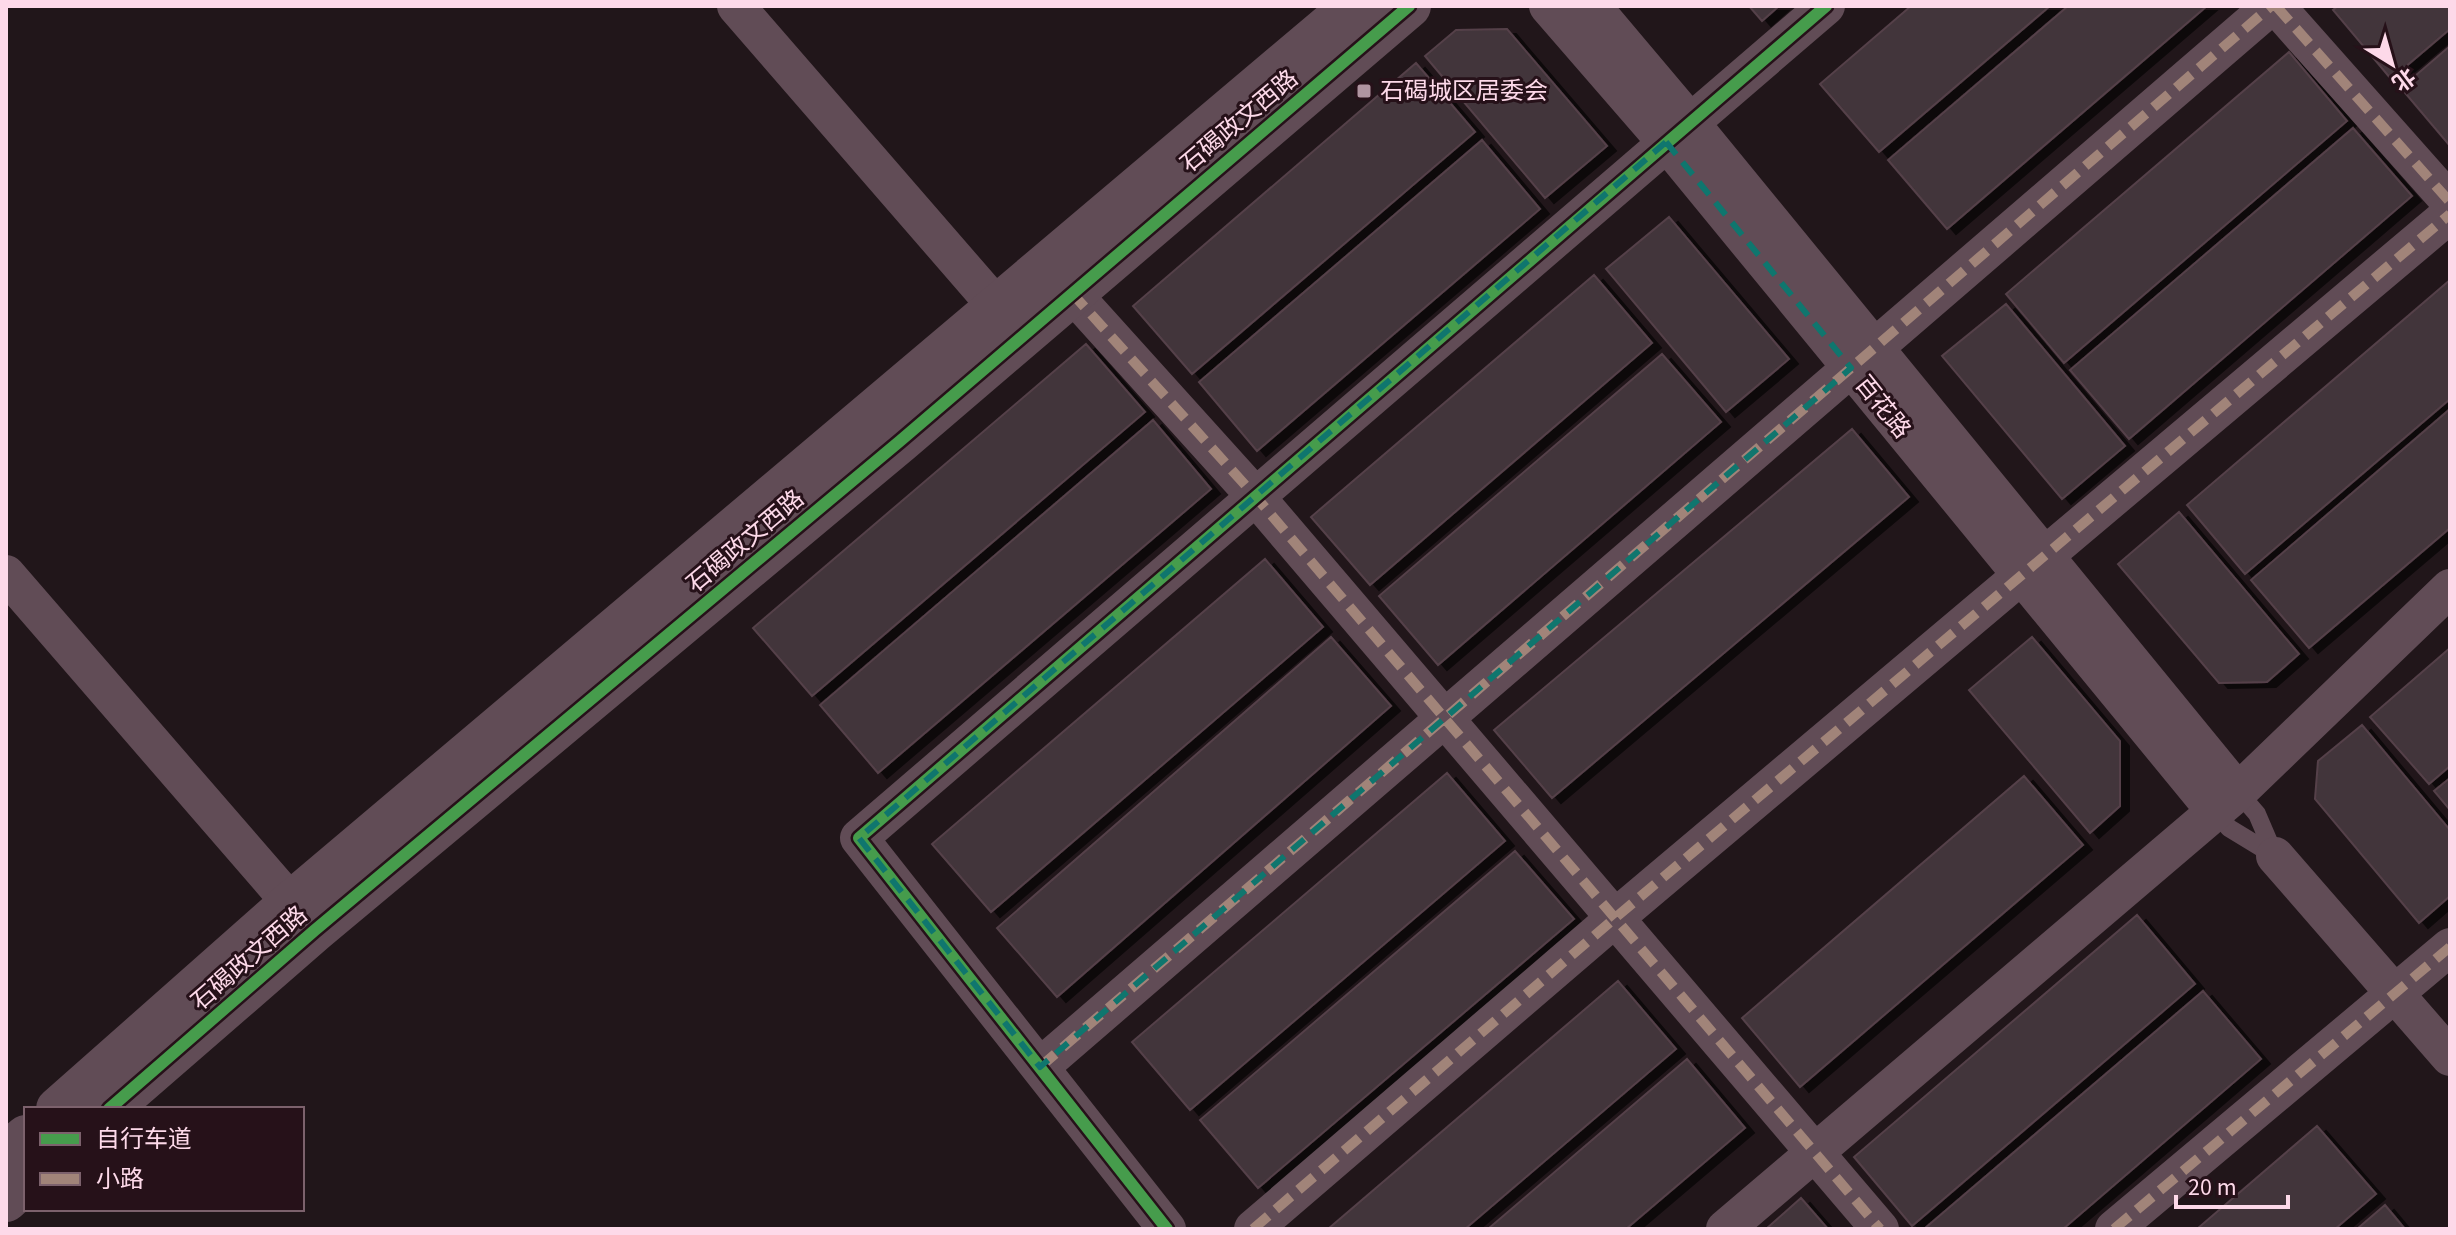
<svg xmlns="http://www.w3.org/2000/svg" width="2456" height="1235" viewBox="0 0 2456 1235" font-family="'Source Sans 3','Noto Sans SC',sans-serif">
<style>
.building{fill:#43343a;stroke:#544149;stroke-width:2;filter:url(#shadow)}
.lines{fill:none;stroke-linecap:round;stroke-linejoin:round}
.service{stroke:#614c56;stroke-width:18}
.minor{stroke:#614c56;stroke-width:38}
.tertiary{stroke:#614c56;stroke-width:44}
.quiet{stroke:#a18479;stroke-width:10;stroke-dasharray:20 10;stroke-linecap:butt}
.cycleway-casing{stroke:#261119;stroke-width:17}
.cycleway{stroke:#469c4c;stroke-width:12}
.marked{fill:none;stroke:#0f766e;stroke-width:6;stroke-dasharray:16 10;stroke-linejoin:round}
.poi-dot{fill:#b095a1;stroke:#261119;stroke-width:3}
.labels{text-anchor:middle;stroke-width:6;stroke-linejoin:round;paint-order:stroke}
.poi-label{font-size:24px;fill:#fdd9e9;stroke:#261119;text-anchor:start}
.street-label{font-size:24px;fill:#fdd9e9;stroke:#261119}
</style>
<defs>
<filter id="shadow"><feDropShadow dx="9" dy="5" stdDeviation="0" flood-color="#0009"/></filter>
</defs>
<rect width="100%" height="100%" fill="#21161a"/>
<path class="building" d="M1749,6H1779L1762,21Z
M1911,6H2050L1879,152L1820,84Z
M2068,6H2207L1947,229L1888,160Z
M2338,6H2450V29L2391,79L2333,10Z
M1507,29L1607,146L1545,198L1425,56L1456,30Z
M2450,46V146L2401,88Z
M2289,52L2347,121L2064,363L2006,294Z
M1416,63L1475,132L1192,374L1133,306Z
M2353,128L2412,196L2129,439L2070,370Z
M1482,140L1540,209L1257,451L1199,382Z
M1669,217L1789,359L1726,412L1606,269Z
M1594,275L1652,343L1370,585L1311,517Z
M2450,280V399L2245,574L2187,505Z
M2006,304L2125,446L2062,499L1942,356Z
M1086,344L1145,412L812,696L753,628Z
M1662,354L1721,422L1438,665L1379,596Z
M2450,409V528L2309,648L2251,580Z
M1153,420L1211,489L878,773L820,705Z
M1852,429L1909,497L1552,798L1494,730Z
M2179,512L2299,654L2267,682L2219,683L2118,564Z
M1265,559L1323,627L991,912L932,844Z
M1331,637L1391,706L1057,997L997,928Z
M2032,637L2120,741V806L2090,833L1969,690Z
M2450,648V766L2429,784L2370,717Z
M2362,725L2450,830V896L2419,923L2315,799L2318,761Z
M1447,773L1505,841L1190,1110L1132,1042Z
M2024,776L2083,845L1800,1087L1742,1018Z
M2450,778V810L2434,791Z
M1515,851L1574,919L1258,1188L1200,1120Z
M2137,915L2195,984L1912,1226L1854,1157Z
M1618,981L1676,1049L1465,1229H1328Z
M2203,991L2261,1059L2063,1229H1924Z
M1687,1059L1745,1128L1626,1229H1488Z
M2317,1126L2376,1194L2335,1229H2197Z
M1801,1198L1828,1229H1766Z
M2385,1205L2405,1229H2357Z"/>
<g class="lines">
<path class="service" d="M2215,811L2229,828L2275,856L2257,814L2238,792"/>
<path class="minor" d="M736,6L998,308
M1548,6L1666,142L2215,811
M1592,6L1689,121L2238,792
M2276,6L2450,202
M1071,292L1256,497L1880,1229
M6,574L291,903
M2275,856L2450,1057
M1040,1067L2271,6
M1167,1229L859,838L1826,6
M1253,1229L1615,918L2450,214
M1725,1229L2238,792L2450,588
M2114,1229L2450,947"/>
<path class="tertiary" d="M58,1109L291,903L1353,6
M109,1109L315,930L900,441L1409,6
M6,1154L26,1137
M6,1200L26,1182"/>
<path class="quiet" d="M2276,6L2450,202
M1071,292L1256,497L1880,1229
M1040,1067L2271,6
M1253,1229L1615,918L2450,214
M2114,1229L2450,947"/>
<g class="cycleway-casing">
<path id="cycleway" d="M109,1109L315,930L900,441L1409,6
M1167,1229L859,838L1826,6"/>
</g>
<use href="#cycleway" class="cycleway"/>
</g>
<path class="marked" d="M1666,142L1851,368L1040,1067L859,838Z"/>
<rect class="poi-dot" x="1356" y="83" width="16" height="16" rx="4"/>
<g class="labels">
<g class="poi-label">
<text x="1380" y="99">石碣城区居委会</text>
</g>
<g class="street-label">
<text transform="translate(1239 121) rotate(-40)" y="8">石碣政文西路</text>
<text transform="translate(1883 407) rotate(51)" y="8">百花路</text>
<text transform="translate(745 541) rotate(-40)" y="8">石碣政文西路</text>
<text transform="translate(249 958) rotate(-41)" y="8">石碣政文西路</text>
</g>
</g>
<rect width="2456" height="1235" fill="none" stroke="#fdd9e9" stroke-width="16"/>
<rect x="24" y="1107" width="280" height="104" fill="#261119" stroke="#7c616c" stroke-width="2"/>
<rect x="40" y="1133" width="40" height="12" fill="#469c4c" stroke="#7c616c" stroke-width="2"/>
<text x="96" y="1147" font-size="24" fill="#fdd9e9">自行车道</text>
<rect x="40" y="1173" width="40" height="12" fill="#a18479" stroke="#7c616c" stroke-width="2"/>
<text x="96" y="1187" font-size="24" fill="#fdd9e9">小路</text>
<g transform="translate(2392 64) rotate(143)" stroke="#261119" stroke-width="6" paint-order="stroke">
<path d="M0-6L14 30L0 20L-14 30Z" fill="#fdd9e9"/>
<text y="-12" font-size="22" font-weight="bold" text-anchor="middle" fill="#fdd9e9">北</text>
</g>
<path d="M2176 1195v12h112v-12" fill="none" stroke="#fdd9e9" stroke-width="4"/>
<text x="2188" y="1195" font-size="24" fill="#fdd9e9" stroke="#261119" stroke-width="6" paint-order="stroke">20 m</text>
</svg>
